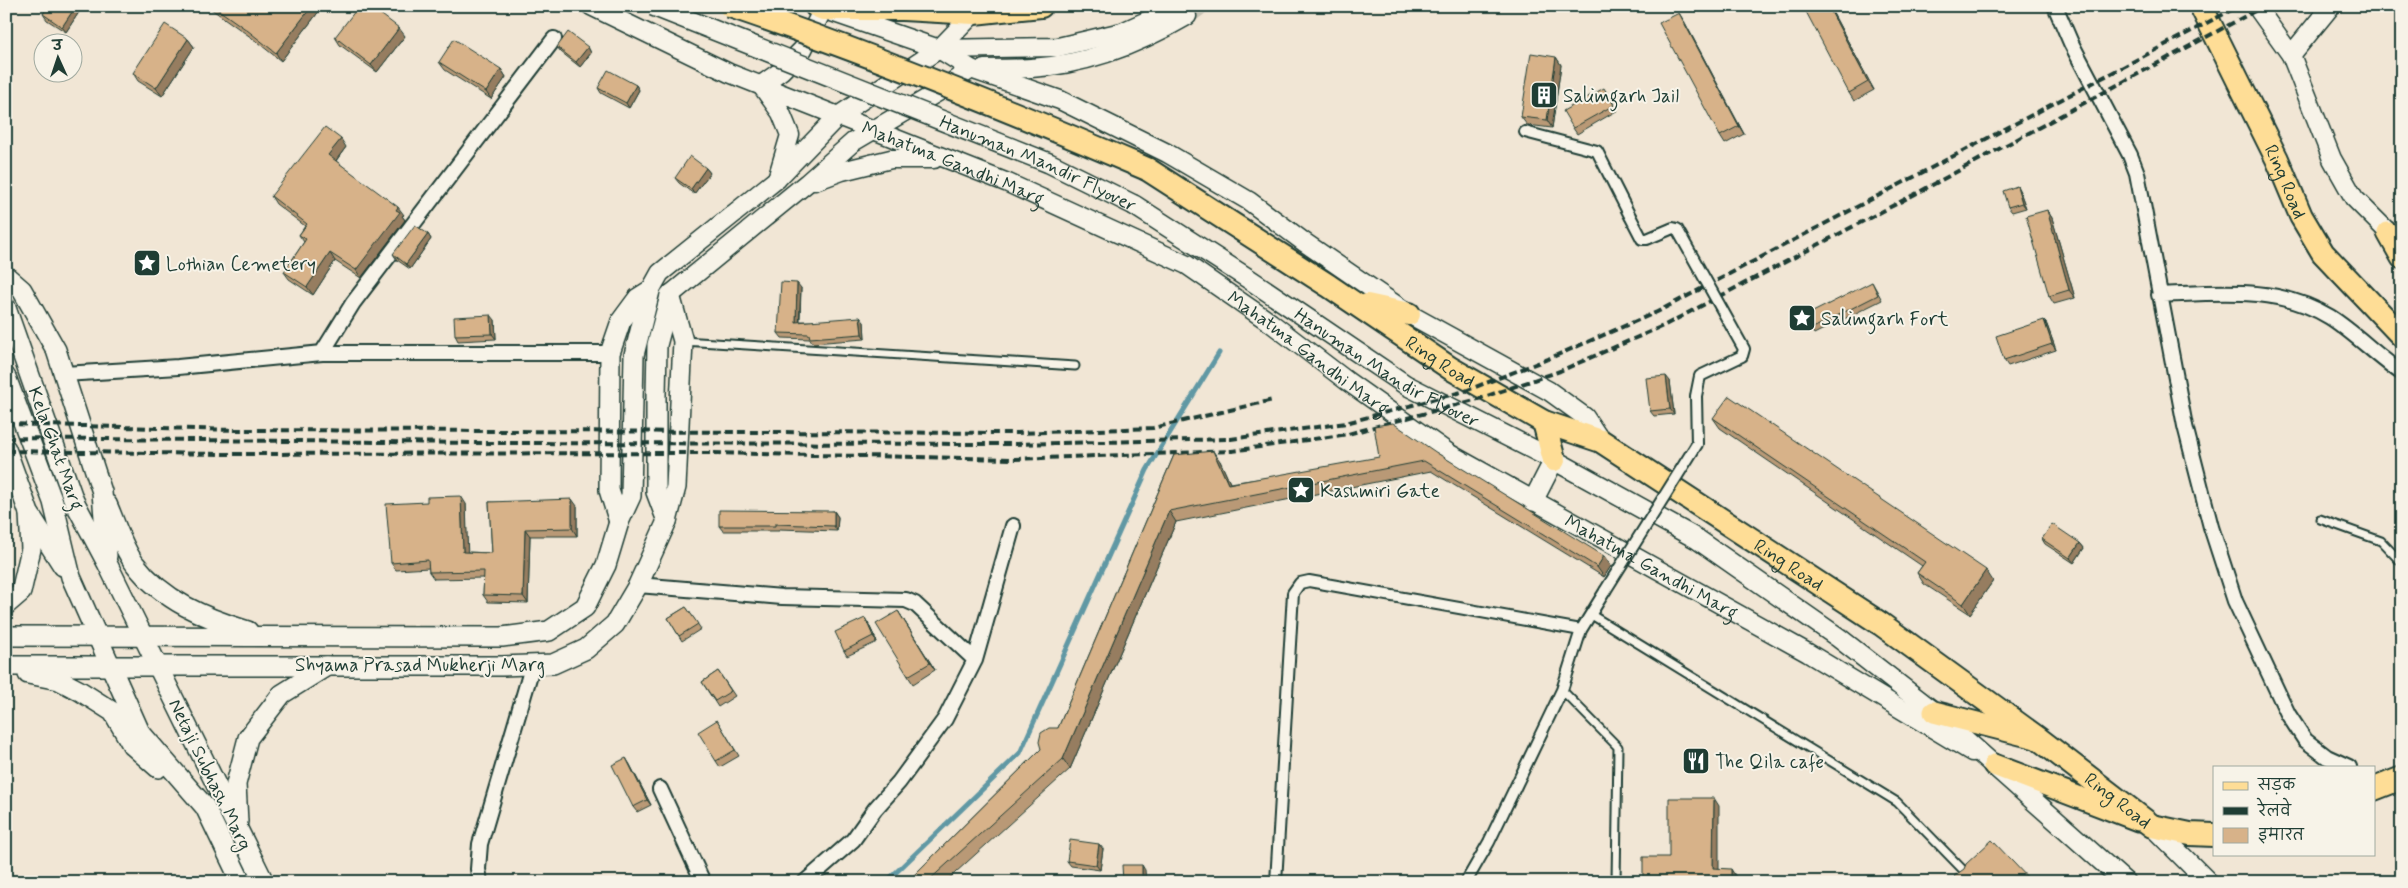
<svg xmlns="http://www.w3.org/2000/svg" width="2408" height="888" viewBox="0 0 2408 888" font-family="Mynerve,'Playpen Sans Deva',sans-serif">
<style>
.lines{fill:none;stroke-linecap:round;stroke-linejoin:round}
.stream{stroke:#6198a4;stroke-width:5}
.tertiary-tunnel{stroke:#c7c4b5;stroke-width:18;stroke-dasharray:18 9;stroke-linecap:butt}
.service-casing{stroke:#1f3d34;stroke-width:11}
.pedestrian-casing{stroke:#1f3d34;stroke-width:14}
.minor-casing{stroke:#1f3d34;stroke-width:18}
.tertiary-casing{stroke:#1f3d34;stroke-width:21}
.secondary-casing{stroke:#1f3d34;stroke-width:22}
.primary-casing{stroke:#1f3d34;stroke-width:25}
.trunk-casing{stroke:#1f3d34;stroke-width:26}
.service{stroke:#f7f3e8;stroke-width:7}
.pedestrian{stroke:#f7f3e8;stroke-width:10}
.minor{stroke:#f7f3e8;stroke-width:14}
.tertiary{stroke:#f7f3e8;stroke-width:18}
.secondary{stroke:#f7f3e8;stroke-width:19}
.primary{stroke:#fedd96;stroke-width:21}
.trunk{stroke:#fedd96;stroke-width:22}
.rail{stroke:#1f3d34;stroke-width:4;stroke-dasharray:8 4;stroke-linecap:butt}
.pedestrian-bridge-casing{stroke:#1f3d34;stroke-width:14;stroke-linecap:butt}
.secondary-bridge-casing{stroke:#1f3d34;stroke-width:22;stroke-linecap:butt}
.trunk-bridge-casing{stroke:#1f3d34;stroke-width:26;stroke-linecap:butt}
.pedestrian-bridge{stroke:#f7f3e8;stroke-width:10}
.secondary-bridge{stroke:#f7f3e8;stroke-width:19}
.trunk-bridge{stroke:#fedd96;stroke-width:22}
.wall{fill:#b99976;stroke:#1f3d34}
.shaded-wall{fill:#967d60;stroke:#1f3d34}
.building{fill:#d7b289;stroke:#1f3d34}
.labels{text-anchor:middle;stroke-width:4;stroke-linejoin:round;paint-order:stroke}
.poi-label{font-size:19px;fill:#1f3d34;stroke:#f7f3e8;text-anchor:start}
.street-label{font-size:19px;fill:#1f3d34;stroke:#f7f3e8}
</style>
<rect width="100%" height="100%" fill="#f1e6d5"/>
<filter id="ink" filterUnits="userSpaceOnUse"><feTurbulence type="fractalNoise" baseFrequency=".02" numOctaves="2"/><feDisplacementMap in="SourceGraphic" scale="10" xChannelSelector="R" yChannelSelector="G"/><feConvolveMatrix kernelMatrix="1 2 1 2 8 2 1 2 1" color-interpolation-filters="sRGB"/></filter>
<g filter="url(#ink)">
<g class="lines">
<path class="stream" d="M886,882L1020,753L1147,470L1219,353"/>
<path class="tertiary-tunnel" d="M1187,16L1200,6"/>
<g class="service-casing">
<path id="service" d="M683,341L1075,366
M2320,519L2381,541L2402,563
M1590,614L1897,802L1968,875
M1562,690L1618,747L1616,882"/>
</g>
<g class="pedestrian-casing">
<path id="pedestrian" d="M1525,132L1597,151L1630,216
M1696,396L1697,444
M1276,882L1293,593L1300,583L1309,581L1581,630
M1466,882L1489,842L1562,690L1581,630L1605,591"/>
</g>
<g class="minor-casing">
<path id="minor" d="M2055,6L2071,43L2130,155L2137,173L2185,426L2211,527L2235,601L2288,714L2305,740L2327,757L2349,767
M2159,295C2217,293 2278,285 2330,317C2355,333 2377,356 2402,373
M322,353L353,303L554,39
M64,374L178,367L322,353H610
M638,585L782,597L906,600L915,604L975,660
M660,789L703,882
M480,882L478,869L480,844L533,664
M805,882L853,840L875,809L899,782L945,719L975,660L1013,526"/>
</g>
<g class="tertiary-casing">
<g id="tertiary">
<path id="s1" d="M591,6L729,73L1008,183L1187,265L1271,323L1347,381L1450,454L1808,653L1972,752"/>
<path d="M2256,6L2291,55L2332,159L2354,198L2398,242"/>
<path d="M939,49L1058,47L1122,32L1180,6"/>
<path d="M2291,55L2331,6"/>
<path d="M984,69C999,69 1015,69 1031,68C1086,65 1139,44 1187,16"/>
<path d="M777,179L790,135L781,113L761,85L781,71L803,49L823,9L939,49L971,69L1060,100L1167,153L1249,201L1304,242L1409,314L1549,391L1585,417L1601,441"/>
<path d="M815,181L842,171L891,159H934"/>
<path d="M650,291L660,273L777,179L838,116L939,49L974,13"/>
<path d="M670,295L807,183L853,142L938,92L971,69"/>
</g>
</g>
<g class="secondary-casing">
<g id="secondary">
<path id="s2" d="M1134,205L1249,279L1406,385L1554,460L1697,539L1839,638L1934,712L2125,882"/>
<path d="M6,276L22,290L56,350L102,492L107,556"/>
<path d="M6,308L74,501L107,563L264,882"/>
<path d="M6,377L53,502L71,577L140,732L205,807L241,882"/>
<path d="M6,449L29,513L63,566"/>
<path d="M1533,501L1554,460"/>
<path d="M107,504C115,522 123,549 135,564C163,601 205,618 248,631"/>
<path d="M667,521L656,492V395L657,345L670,296"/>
<path d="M619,522L609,490L610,353L621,321L638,298L649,291"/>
<path d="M6,605L21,592L31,549L29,514"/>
<path d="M6,636L502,637L549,631L585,607L606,565L619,522L631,496L634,355L650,291"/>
<path d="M6,666H502L553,664L586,649L615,624L638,585L667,521L676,487L683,341L670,295"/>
<path d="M28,674L59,680L80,691L113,712L132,745L158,768"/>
<path d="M238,822L236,784L248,738L282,694L327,666"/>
<path d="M2152,826L2208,882"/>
</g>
</g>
<g class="primary-casing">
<path id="primary" d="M2388,233L2402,258
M1934,712L2036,738
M1994,765L2138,820"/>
</g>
<g class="trunk-casing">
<g id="trunk">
<path d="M816,6L823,9H903L974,13L1041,6"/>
<path id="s3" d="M2201,6L2277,159L2301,216L2323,253L2402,336"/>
<path id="s4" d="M1147,169L1329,286L1450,368L1544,422L1601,441L1881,624L2039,739L2152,826L2190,834L2214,835"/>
<path d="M1367,305L1409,314"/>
<path d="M1544,422L1554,460"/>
<path d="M2374,789L2402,778"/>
</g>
</g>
<use href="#service" class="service"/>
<use href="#pedestrian" class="pedestrian"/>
<use href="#minor" class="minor"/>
<use href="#tertiary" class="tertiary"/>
<use href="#secondary" class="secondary"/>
<use href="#primary" class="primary"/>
<use href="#trunk" class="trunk"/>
<path class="rail" d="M6,424L236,430L1018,433L1153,428L1273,400
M6,438L480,443L1016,444L1231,439L1346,423L1465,391L1548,359L1657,312L2239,6
M6,451L225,454L711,453L1015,459L1232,451L1348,434L1478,399L1560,371L1663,326L1921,191L2264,6"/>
<g class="pedestrian-bridge-casing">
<path id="pedestrian-bridge" d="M1630,216L1642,239H1647L1673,228L1677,229L1744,349L1742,356L1700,376L1696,396
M1605,591L1697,444"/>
</g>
<g class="secondary-bridge-casing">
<g id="secondary-bridge">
<path id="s5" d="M653,6L1049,163L1134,205"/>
</g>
</g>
<g class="trunk-bridge-casing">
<path id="trunk-bridge" d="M730,6C872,54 1009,110 1147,169"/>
</g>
<use href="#pedestrian-bridge" class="pedestrian-bridge"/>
<use href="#secondary-bridge" class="secondary-bridge"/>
<use href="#trunk-bridge" class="trunk-bridge"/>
</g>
<path class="wall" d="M48,6H83L66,32L47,20L43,14Z
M207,6H323L281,61L252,38Z
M1829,6L1874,90L1854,101L1849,93Z
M1684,21L1744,134L1725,144L1720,136Z
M405,36L377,72L340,45L335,37Z
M188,39L194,47L162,96L138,81L133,73Z
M557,47H588L591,53L580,67L561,52Z
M1556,57L1561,65L1552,128L1527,125L1521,117Z
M439,62L501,69L506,77L491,99L445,70Z
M636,85L639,90L629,108L601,93L598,88Z
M1607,93L1618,110L1577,134L1573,128Z
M346,147L336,161L404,215L402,216L405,220L361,278L335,261L313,295L289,279L284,272L304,242L299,235L305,226L276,204L271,196Z
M706,168L710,173L694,194L679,183L675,178Z
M2017,186L2020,192L2026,208L2012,212L2008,207Z
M2047,210L2052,218L2075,298L2054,304L2049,296Z
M428,234L431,239L410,269L397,260L393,254Z
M1872,282L1882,300L1814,334L1811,329Z
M801,288L800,321L864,322L865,339L813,343L810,339L782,338L778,333Z
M495,320L496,339L458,341L455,335Z
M2044,320L2047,325L2056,350L2008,366L2004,360Z
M1670,381L1674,414L1654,416L1650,411Z
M1713,418L1993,581L1970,614L1924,584L1917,573L1922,566L1720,428Z
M1437,453L1611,566L1604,577L1431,471L1176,522L1070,769L945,882H907L1041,749L1058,728L1174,455L1220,461L1230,483Z
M427,502L466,504L467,552L492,553L489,502L577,506V536H530L528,603L488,602L483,595L484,578L434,579L429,572V568L396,570L391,563Z
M834,511L838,517L837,531L779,529V531H723L719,526Z
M2042,539L2080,543L2084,548L2074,563L2045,544Z
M686,607L701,629L682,641L668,618Z
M898,611L935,670L913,684L908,676Z
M868,623L877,642L847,656L844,651Z
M718,671L735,696L718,707L702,682Z
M717,720L739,756L720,767L716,761Z
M629,763L651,805L637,812L633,807Z
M1099,844L1103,849L1100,870L1071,866L1067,861Z"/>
<path class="shaded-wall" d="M76,6H83L66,32L62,27Z
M312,6H323L281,61L276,53Z
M1828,6H1829L1874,90L1868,82Z
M1679,13L1684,21L1744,134L1739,126Z
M399,28L405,36L377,72L371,65Z
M188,39L194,47L162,96L156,88Z
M588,47L591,53L580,67L576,62Z
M1556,57L1561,65L1552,128L1547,120Z
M501,69L506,77L491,99L486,92Z
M636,85L639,90L629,108L626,103Z
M341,139L346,147L334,163L328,155Z
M706,168L710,173L694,194L691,189Z
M2017,186L2020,192L2026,208L2022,203Z
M398,207L404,215L402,216L405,220L361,278L356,270Z
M2047,210L2052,218L2075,298L2069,290Z
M428,234L431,239L410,269L406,264Z
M330,253L335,261L313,295L307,287Z
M797,283L801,288L799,327L796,322Z
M491,315L495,320L496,339L492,334Z
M860,317L864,322L865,339L862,334Z
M2044,320L2047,325L2056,350L2052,344Z
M1666,376L1670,381L1674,414L1670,409Z
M1213,451L1220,461L1235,494L1228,484Z
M461,496L466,504L468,559L463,552Z
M572,499L577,506V536L572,528Z
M834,511L838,517L837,531L834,526Z
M1169,511L1176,522L1070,769L1063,759Z
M525,529L530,536L528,603L523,596Z
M2080,543L2084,548L2074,563L2070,558Z
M1604,556L1611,566L1604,577L1597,567Z
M1986,570L1993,581L1970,614L1963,604Z
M898,611L903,619L935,670L930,663Z
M865,618L868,623L877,642L873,636Z
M626,758L629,763L651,805L647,800Z
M1714,798L1719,806V876L1713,868Z
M1099,844L1103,849L1100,870L1096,865Z
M1142,865L1145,870L1146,882H1142Z
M1731,869L1736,877V882H1731Z"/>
<path class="building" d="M48,6H76L62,27L43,14Z
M213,6H312L276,53L247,30Z
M359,6H370L399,28L371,65L335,37Z
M1803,6H1828L1868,82L1849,93Z
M1679,13L1739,126L1720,136L1659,23Z
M165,24L188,39L156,88L133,73Z
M568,32L588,47L576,62L557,47Z
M454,39L501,69L486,92L439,62Z
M1531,53L1556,57L1547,120L1521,117Z
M608,70L636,85L626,103L598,88Z
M1604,88L1614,105L1573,128L1563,111Z
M325,127L341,139L328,155L398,207L396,210L400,212L356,270L330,253L307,287L284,272L306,239L299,235L307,224L271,196Z
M690,156L706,168L691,189L675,178Z
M2017,186L2022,203L2008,207L2003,191Z
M2047,210L2069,290L2049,296L2026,216Z
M415,225L428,234L406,264L393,254Z
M781,282L797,283L796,322L860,317L862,334L810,338L809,334L778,333Z
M1872,282L1878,295L1811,329L1805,316Z
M491,315L492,334L455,335L454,317Z
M2044,320L2052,344L2004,360L1996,336Z
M1666,376L1670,409L1650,411L1646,378Z
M1729,396L1986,570L1963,604L1917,573L1925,562L1713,418Z
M1393,423L1437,453L1604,556L1597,567L1424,461L1169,511L1063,759L927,882H907L1041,749L1039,742L1041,733L1049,728H1058L1174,455L1213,451L1228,484L1379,457L1374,426Z
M461,496L463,552L492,553L489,502L572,499V528L525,529L523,596L483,595L484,571L429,572L428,560L391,563L386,504L427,502V497Z
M719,510L834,511V526L775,524V526H719Z
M2052,524L2080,543L2070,558L2042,539Z
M686,607L698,624L679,636L668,618Z
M898,611L930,663L908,676L876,624Z
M865,618L873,636L844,651L835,632Z
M718,671L731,691L715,701L702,682Z
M717,720L735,750L716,761L698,732Z
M626,758L647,800L633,807L612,765Z
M1669,798H1714L1713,868L1731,869V882H1643V857H1669Z
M1070,840L1099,844L1096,865L1067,861Z
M1992,840L2031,881L2030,882H1960L1954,876L1964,869L1966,864Z
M1122,865H1142V882H1123Z"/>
</g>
<defs>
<g id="building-square" transform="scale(1.4375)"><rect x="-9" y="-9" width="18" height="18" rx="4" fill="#1f3d34" stroke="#f7f3e8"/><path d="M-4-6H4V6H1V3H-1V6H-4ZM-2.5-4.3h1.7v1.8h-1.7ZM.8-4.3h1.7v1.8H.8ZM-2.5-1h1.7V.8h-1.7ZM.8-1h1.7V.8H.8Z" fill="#fff"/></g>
<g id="sight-square" transform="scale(1.4375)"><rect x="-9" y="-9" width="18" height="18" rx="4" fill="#1f3d34" stroke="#f7f3e8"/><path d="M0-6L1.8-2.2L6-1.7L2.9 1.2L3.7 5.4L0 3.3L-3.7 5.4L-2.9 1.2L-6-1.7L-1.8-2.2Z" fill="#fff"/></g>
<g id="restaurant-square" transform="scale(1.4375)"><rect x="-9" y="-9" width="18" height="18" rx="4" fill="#1f3d34" stroke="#f7f3e8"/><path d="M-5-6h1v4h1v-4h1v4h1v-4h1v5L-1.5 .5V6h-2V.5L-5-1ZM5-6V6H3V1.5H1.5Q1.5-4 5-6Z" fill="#fff"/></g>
</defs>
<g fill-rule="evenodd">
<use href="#building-square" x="1544" y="95"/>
<use href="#sight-square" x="147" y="263"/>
<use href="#sight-square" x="1802" y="318"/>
<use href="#sight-square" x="1301" y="490"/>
<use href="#restaurant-square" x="1696" y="761"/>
</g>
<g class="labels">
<g class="poi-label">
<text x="1563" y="102">Salimgarh Jail</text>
<text x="166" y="270">Lothian Cemetery</text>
<text x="1821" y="325">Salimgarh Fort</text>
<text x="1320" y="497">Kashmiri Gate</text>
<text x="1715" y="768">The Qila cafe</text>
</g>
<g class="street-label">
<text dy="7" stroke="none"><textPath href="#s1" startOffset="395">Mahatma Gandhi Marg</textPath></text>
<text dy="7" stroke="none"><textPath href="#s5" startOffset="416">Hanuman Mandir Flyover</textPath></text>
<text dy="7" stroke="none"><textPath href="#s3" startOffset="195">Ring Road</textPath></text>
<text dy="7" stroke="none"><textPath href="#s1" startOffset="800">Mahatma Gandhi Marg</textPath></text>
<text dy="7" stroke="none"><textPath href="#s4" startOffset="351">Ring Road</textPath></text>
<text dy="7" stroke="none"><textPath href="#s2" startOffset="301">Hanuman Mandir Flyover</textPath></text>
<text transform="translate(57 448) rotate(70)" y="7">Kela Ghat Marg</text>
<text dy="7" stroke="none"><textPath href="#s4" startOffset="756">Ring Road</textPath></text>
<text dy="7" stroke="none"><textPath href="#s1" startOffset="1205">Mahatma Gandhi Marg</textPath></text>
<text x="420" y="671">Shyama Prasad Mukherji Marg</text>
<text transform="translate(211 774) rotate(64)" y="7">Netaji Subhash Marg</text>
<text dy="7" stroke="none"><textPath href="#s4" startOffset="1161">Ring Road</textPath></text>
</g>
</g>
<rect width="2408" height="888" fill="none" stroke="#f7f3e8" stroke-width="25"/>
<rect x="12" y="12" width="2383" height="863" fill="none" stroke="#1f3d34" stroke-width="2" filter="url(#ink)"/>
<rect x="2213" y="766" width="162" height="90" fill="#f7f3e8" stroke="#a1aaa0"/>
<rect x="2223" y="782" width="25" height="8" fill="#fedd96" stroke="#a1aaa0"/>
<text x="2258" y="790" font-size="15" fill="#1f3d34">सड़क</text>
<rect x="2223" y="807" width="25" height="8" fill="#1f3d34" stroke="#a1aaa0"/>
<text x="2258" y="816" font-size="15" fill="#1f3d34">रेलवे</text>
<rect x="2223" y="828" width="25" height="15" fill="#d7b289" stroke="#a1aaa0"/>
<text x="2258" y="840" font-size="15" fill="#1f3d34">इमारत</text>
<g transform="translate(58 58) rotate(357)"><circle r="24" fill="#f7f3e8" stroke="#a1aaa0"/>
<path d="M0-4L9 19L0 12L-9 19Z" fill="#1f3d34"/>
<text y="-8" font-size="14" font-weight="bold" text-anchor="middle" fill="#1f3d34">उ</text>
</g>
</svg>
